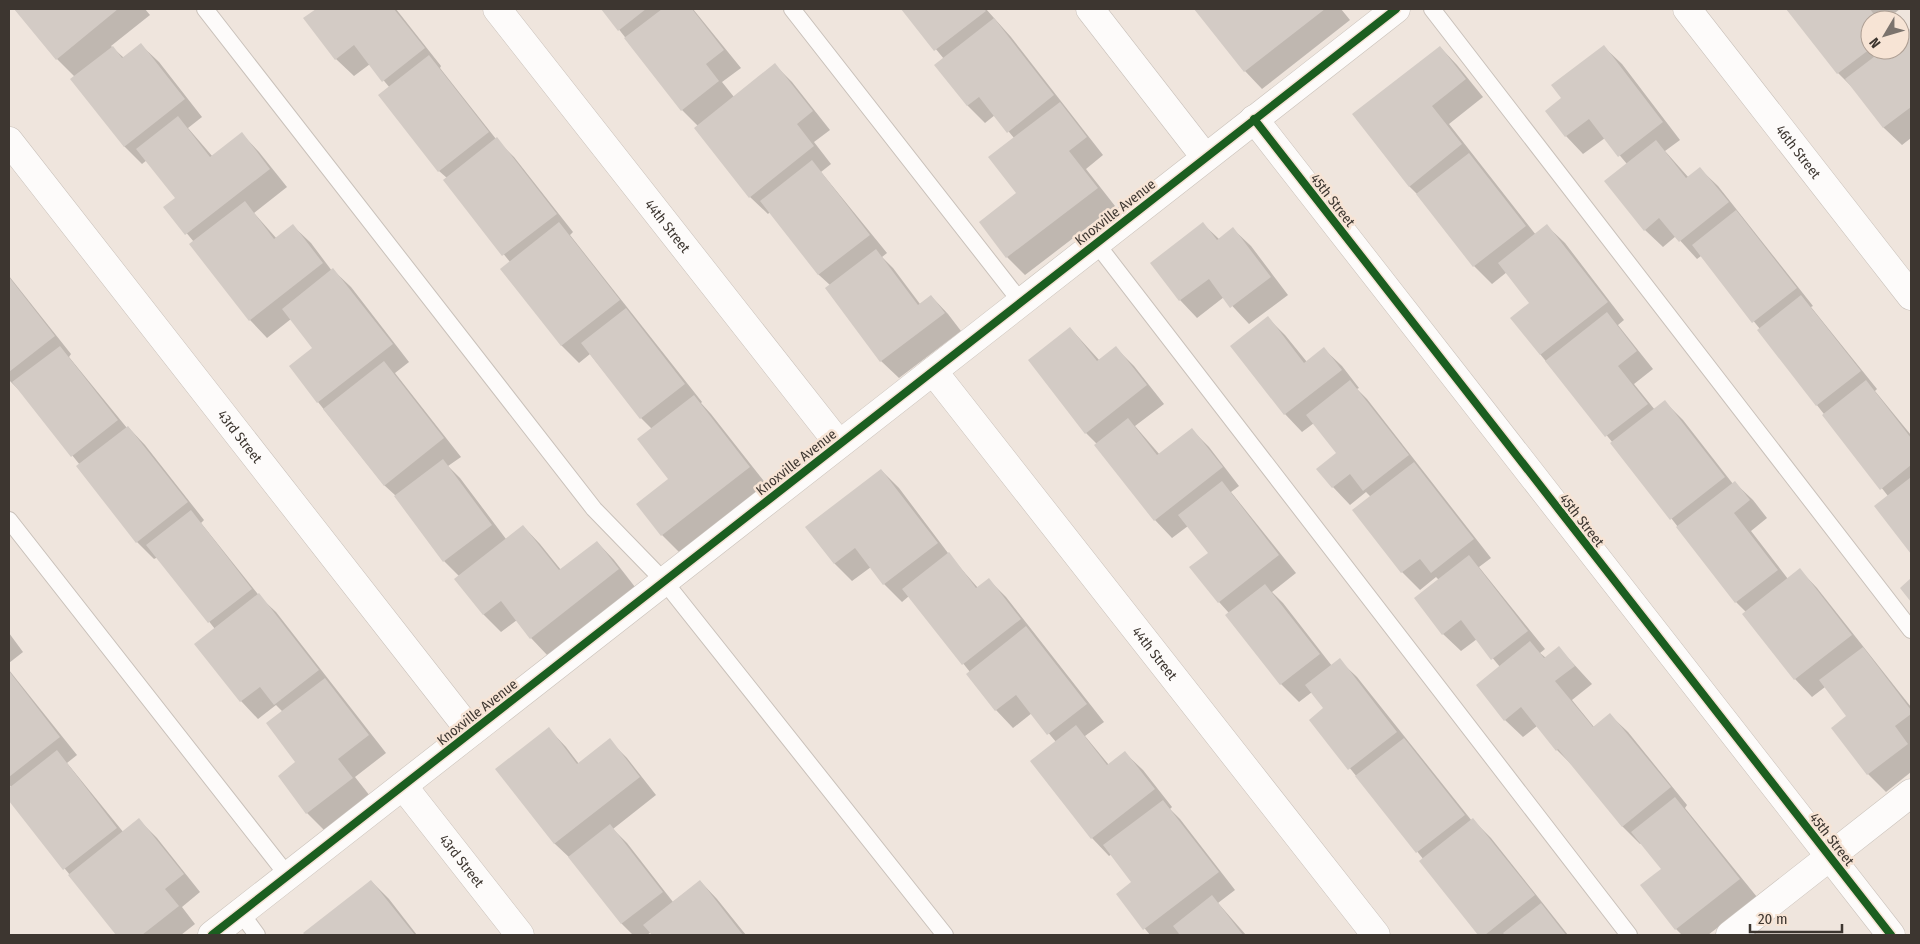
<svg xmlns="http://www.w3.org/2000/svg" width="1920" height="944" viewBox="0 0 1920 944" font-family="'Fira Sans Condensed',sans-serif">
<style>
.shadow{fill:#0003}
.building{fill:#d3cbc5}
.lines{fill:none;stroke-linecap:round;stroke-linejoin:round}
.service-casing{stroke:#c9c1ba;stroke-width:18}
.minor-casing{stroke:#c9c1ba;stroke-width:29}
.service{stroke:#fdfbfa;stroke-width:16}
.minor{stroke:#fdfbfa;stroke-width:28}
.cycleway-casing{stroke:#f7e4d5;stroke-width:11}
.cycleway{stroke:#1b5e20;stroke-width:8}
.labels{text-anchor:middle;stroke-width:5;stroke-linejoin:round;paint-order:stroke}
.street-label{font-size:14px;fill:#3d3630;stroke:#f7e4d5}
</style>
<rect width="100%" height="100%" fill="#efe5dd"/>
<path class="shadow" d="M15,9H145L150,15L111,46L124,58L141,45L159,62L202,117L188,128L213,157L242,134L259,152L287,187L254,213L277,239L293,226L311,243L332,271L333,270L351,287L409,362L395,373L461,457L448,466L460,478L506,539L523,526L540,544L561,570L597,542L614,560L635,587L548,656L531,638L517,620L501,632L484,615L456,579L459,576L444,561L396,496L384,485L318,402L314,348L291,319L267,338L250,320L194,242L165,207L177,198L147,160L142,164L124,146L75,77L57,59Z
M318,9H396L441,66L440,68L496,139L514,157L573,232L570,235L702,402L701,403L711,414L767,485L680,553L662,535L638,504L670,480L652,429L641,418L590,354L579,363L561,345L510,262L444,180L447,178L439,171L390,88L370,64L354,76L336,59L305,19Z
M603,9H693L741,68L722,82L734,97L775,65L792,82L830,130L814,142L831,164L821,172L887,253L882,257L893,268L920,304L931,296L948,314L961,331L899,378L881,361L830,285L819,275L770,212L768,214L750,197L698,126L682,110Z
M903,9H986L1011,37L1103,155L1086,169L1115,206L1025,275L1007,257L981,222L1018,194L1014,138L995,115L985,123L968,106L936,65L944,59Z
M1196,9H1341L1350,20L1262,89L1245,71Z
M1788,9H1900L1886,20H1870V50H1900V39L1911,30V138L1902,145L1884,128L1856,91L1838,73Z
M1440,47L1457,65L1483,97L1449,124L1536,235L1547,226L1565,243L1624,320L1618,325L1653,369L1634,384L1655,410L1665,402L1683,420L1733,484L1735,483L1753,500L1767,518L1751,531L1788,579L1800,570L1817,588L1911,707V772L1886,792L1868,774L1848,716L1825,687L1812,697L1795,679L1746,612L1736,602L1613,443L1540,354L1531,303L1507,272L1492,284L1474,266L1418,195L1409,186Z
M1604,47L1622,64L1680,140L1665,151L1689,178L1700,169L1718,186L1813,306L1811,307L1877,389L1875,391L1911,435V552L1876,506L1888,496L1759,331L1760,329L1701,256L1697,259L1676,236L1663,247L1645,230L1627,164L1605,138L1583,154L1566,136L1563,99Z
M1203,224L1219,239L1233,229L1251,246L1288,295L1249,324L1224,297L1197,318L1180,300Z
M9,276L71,354L69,357L127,428L128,427L145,445L204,520L201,523L261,598L276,612L386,753L355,777L370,796L325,831L307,813L279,776L297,762L283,712L276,705L258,719L241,701L196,644L215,629L158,557L154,559L137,542L80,465L22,393L9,380Z
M1268,318L1285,335L1307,362L1324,349L1342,366L1359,388L1357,389L1367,399L1491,558L1479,567L1545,649L1540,653L1546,658L1559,648L1592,684L1572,700L1594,727L1610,715L1628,732L1687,805L1685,808L1757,897L1708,935H1682L1676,929L1662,869L1642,843L1640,844L1622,826L1575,768L1557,750L1537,726L1523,737L1505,720L1500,667L1477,639L1461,651L1443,634L1439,580L1436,577L1420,590L1402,572L1354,510L1371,497L1366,492L1350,505L1333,487L1338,454L1314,423L1302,432L1285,414L1231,346Z
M1070,328L1100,361L1116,348L1134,366L1164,404L1135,426L1160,455L1192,430L1209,447L1239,486L1231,492L1296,573L1272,592L1283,603L1332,666L1339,660L1357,677L1472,821L1473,820L1491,838L1568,935H1480L1421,862L1424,860L1311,720L1325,709L1312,692L1299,702L1281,684L1227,615L1229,613L1219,602L1209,553L1188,526L1172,538L1155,520L1097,444L1086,433Z
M881,470L899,488L951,557L978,588L989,580L1006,597L1104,722L1085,736L1109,765L1125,753L1143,770L1172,807L1170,809L1180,819L1235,890L1218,903L1246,935H1182L1180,933L1177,935H1150L1117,894L1133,882L1112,854L1109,856L1092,838L1056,742L1032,713L1013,728L996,710L970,672L909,596L902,602L884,584L871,567L852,581L835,564L807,527Z
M9,633L23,652L9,663Z
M9,670L77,755L67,763L124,833L139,820L157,838L200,892L182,907L195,924L181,935H118L9,799V789L11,787L9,784Z
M549,729L566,747L579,764L609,740L627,758L656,795L613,829L627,843L673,902L700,881L717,899L746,935H653L651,932L647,935H633L622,924L572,860L554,843Z
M371,881L389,899L417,935H307L305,933Z"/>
<path class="building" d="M14,9H118L56,60Z
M316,9H394L425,48L382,82L354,45L335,60L303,18Z
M601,9H646L618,31Z
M662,9H692L724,50L706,64L719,81L681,111L624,38Z
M901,9H984L986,11L934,51Z
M1194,9H1325L1244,72Z
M1786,9H1870L1878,20H1870V49L1837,74Z
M994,18L1054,95L1007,133L979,97L967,106L934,65Z
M1911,28V107L1883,128L1845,79L1883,50H1900V37Z
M141,43L185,99L124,147L70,79L113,46L122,58Z
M1604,45L1663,122L1618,157L1589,119L1565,137L1545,111L1561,98L1551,85Z
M1440,46L1466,79L1432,106L1462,144L1409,187L1352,114Z
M429,55L489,132L438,172L378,95Z
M775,63L813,111L797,124L814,146L749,198L694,128Z
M1060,102L1087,137L1069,151L1098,188L1006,258L979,222L1016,193L988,157Z
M178,116L210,157L242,132L270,169L185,235L163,207L175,198L136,149Z
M497,137L557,214L502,256L443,180Z
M1656,140L1686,178L1700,167L1729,202L1679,242L1659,218L1644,231L1604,181Z
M1469,153L1526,226L1473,267L1416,194Z
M812,160L870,235L818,275L760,201Z
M245,201L274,239L293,224L323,263L249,321L189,244Z
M1736,210L1797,288L1752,323L1692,245Z
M559,222L620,300L561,346L500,269Z
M1203,222L1217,240L1233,227L1271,277L1230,308L1209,279L1179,301L1150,263Z
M1547,224L1608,302L1540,355L1510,318L1529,303L1498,263Z
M876,249L918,305L931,295L945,313L880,362L825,288Z
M333,268L393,344L317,403L289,366L312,348L282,309Z
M9,277L55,336L9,372Z
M1801,295L1861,371L1816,406L1757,330Z
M626,308L685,384L640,419L581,343Z
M1607,312L1637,351L1618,366L1648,404L1605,437L1545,361Z
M1268,316L1304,363L1324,347L1342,370L1284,415L1230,346Z
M1070,327L1097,361L1116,346L1147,385L1085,434L1028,360Z
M60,346L118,420L71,457L12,382Z
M384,361L444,438L384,486L323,409Z
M1350,380L1409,455L1363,491L1350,474L1332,488L1316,469L1336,453L1306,415Z
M1866,380L1911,438V465L1880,490L1822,415Z
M694,395L750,467L661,536L636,504L668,479L637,439Z
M1665,400L1725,477L1670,520L1610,443Z
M1128,418L1157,455L1192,428L1223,467L1154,521L1094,445Z
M128,426L188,502L136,543L76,466Z
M443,459L492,525L443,562L394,496Z
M1414,462L1474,539L1431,573L1420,559L1401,573L1352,510Z
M881,469L938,543L883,585L855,548L834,564L805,527Z
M1911,477V554L1874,506Z
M1222,481L1279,555L1218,603L1189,567L1208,553L1178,515Z
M1735,481L1750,500L1734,513L1778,570L1735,603L1676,527Z
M191,510L252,589L208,623L146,545Z
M523,525L559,570L597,541L619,569L530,639L501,601L483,615L454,579Z
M949,552L976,588L989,578L1021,619L962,665L902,589Z
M1469,555L1528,631L1491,660L1461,620L1442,635L1414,598Z
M1800,568L1852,635L1794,680L1742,614Z
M1911,578V602L1900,588Z
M1265,584L1320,654L1280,685L1225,615Z
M259,593L319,670L274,705L260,687L240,702L194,644Z
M1026,626L1087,704L1047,735L1016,695L995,711L966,674Z
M1530,641L1544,658L1559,646L1575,666L1555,681L1593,727L1610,713L1671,787L1622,827L1558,749L1556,751L1521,707L1504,721L1476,685Z
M1863,647L1911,710V714L1895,726L1908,744L1867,775L1831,728L1846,716L1819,680Z
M1340,658L1397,732L1348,770L1309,720L1323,708L1305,685Z
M9,671L60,737L9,777Z
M325,678L369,735L338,759L353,778L306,814L278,776L295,762L266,723Z
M1076,725L1107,765L1125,751L1155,789L1091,839L1030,761Z
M549,727L577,764L610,738L640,777L554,844L495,769Z
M1404,738L1465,815L1416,853L1355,776Z
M57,750L117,828L63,870L9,801V788Z
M1675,797L1740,879L1675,930L1640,885L1661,869L1631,832Z
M1163,800L1219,872L1143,930L1116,894L1131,882L1103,845Z
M139,818L184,874L165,889L179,906L142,935H116L68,875Z
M1473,818L1535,895L1485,935H1478L1419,861Z
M610,824L663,892L621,924L568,857Z
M371,880L415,935H305L303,933Z
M700,880L743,935H652L643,925Z
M1212,895L1243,935H1180L1173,926Z
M1541,903L1566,935H1505L1503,933Z"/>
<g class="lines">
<g class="service-casing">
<path id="service" d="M205,9L594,509L664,581L945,935
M792,9L1021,302
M1432,9L1911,630
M1096,243L1629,935
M9,520L288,876
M241,913L257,935"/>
</g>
<g class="minor-casing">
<g id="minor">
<path id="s1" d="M497,9L839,444"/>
<path d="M1090,9L1205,157"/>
<path id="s2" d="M1687,9L1911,296"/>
<path d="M1254,119L1891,935"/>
<path id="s3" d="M9,141L471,732"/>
<path id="s4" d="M933,371L1376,935"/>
<path id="s5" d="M403,786L520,935"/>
<path d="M212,935L1396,9"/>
<path d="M1730,935L1911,793"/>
</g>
</g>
<use href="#service" class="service"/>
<use href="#minor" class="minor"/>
<g class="cycleway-casing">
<path id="cycleway" d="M1254,119L1891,935
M212,935L1396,9"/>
</g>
<use href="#cycleway" class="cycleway"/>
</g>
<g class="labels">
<g class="street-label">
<text dy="5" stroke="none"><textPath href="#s2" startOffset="181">46th Street</textPath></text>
<text transform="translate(1333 200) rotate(52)" y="5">45th Street</text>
<text transform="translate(1115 212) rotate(-38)" y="5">Knoxville Avenue</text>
<text dy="5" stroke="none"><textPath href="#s1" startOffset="276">44th Street</textPath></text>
<text dy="5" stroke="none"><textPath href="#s3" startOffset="375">43rd Street</textPath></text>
<text transform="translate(796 462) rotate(-38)" y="5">Knoxville Avenue</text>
<text transform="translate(1582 520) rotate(52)" y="5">45th Street</text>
<text dy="5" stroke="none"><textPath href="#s4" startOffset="359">44th Street</textPath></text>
<text transform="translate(477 712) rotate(-38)" y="5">Knoxville Avenue</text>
<text transform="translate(1832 839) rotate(52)" y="5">45th Street</text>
<text dy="5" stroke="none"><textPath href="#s5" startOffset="95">43rd Street</textPath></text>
</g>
</g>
<rect width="1920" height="944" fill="none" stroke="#3d3630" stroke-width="20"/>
<g transform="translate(1885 35) rotate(232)"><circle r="24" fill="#f7e4d5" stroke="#ad9e93"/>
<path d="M0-4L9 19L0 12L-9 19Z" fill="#7b736d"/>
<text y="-8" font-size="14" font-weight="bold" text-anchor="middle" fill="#3d3630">N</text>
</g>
<path d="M1750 924v8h92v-8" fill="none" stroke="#3d3630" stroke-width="2.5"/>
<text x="1758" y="924" font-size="15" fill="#3d3630" stroke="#f7e4d5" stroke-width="4" paint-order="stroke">20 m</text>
</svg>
